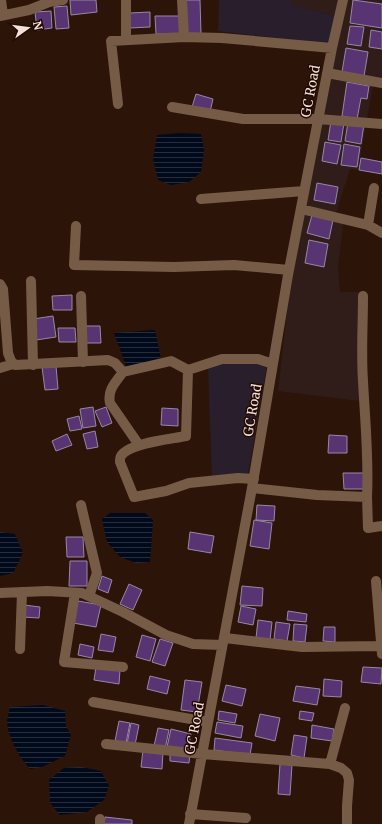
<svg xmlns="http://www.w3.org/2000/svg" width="382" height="824" viewBox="0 0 382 824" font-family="Merriweather,serif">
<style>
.commercial{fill:#301d1a}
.industrial{fill:#291e2b}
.water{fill:url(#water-rules)}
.building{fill:#593472;stroke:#9788a4}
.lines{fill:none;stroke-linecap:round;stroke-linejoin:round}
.street{stroke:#765c46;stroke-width:10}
.labels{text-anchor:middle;stroke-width:3;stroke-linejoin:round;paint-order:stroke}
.street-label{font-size:13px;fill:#f3e1da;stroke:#220b02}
</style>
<defs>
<pattern id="water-rules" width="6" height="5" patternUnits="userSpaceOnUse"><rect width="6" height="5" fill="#000a1b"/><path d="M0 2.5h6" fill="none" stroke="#262d3c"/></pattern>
</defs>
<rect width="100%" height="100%" fill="#2c1409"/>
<path class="commercial" d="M291,0H339L335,16L290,5Z
M348,0H382V86L373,85L358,170L350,169L336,213L344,216L338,268L340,292H361L360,401L278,391L291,278L336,53Z"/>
<path class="industrial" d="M219,0H291V5L335,16L329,44L218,31Z
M224,361H244L267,365L248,474L212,476L208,369Z"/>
<path class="water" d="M181,133L201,134L204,150L201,172L189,182L171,185L158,180L153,159L157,135Z
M155,330L161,359L127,369L114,333Z
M110,513H145L153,520L150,562L136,563L120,557L107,542L102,519Z
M0,532L15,534L23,553L13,573L0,576Z
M43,705L65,711L66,726L71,735L65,756L42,767L30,769C19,757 9,740 7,723C7,718 9,712 10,707Z
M81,767L101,771L109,786L104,800L87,812L60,815L50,803L49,780L64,768Z"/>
<path class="building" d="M70,0H96L97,12L71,15Z
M186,0H200L201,34H186Z
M353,0L382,4V28L350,23Z
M67,6L69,28L56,29L54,7Z
M51,11L52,28L37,30L35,12Z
M150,12V27L130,28V13Z
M155,16H180V34H156Z
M350,26L364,27L361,46L347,44Z
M371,30L382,32V49L369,47Z
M346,48L368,52L364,76L342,72Z
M347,82L369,86L367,99L361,98L357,119L342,116Z
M196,94L213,99L210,112L192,107Z
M331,121L344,123L341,142L328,140Z
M348,122L364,124L361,144L345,141Z
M325,142L341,145L337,164L322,161Z
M344,144L360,147L357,167L341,165Z
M361,158L382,162V174L359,170Z
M317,183L338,187L335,204L314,200Z
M312,215L333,220L329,239L307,233Z
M309,240L328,244L324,267L305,263Z
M72,295V310H53L52,296Z
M53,316L56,337L36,340L33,319Z
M84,326H100L101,343H85Z
M58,328H75L76,342H59Z
M56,366L58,389L45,390L42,367Z
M93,407L96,426L83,428L80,409Z
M106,407L112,423L102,427L95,411Z
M162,408L178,409V426L161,425Z
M79,416L82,429L70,431L67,419Z
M95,431L98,447L87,449L83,434Z
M67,434L72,445L56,451L52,441Z
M329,435L347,436V453H328Z
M343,473H364V489H344Z
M257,505L275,506L274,521L256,520Z
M254,520L272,523L269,549L250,546Z
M190,532L214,536L211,553L188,549Z
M66,537H83L84,557H67Z
M70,561H87V586H69Z
M102,576L112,580L108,593L98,589Z
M129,584L142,590L133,610L120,604Z
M242,586L263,588L262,606L240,605Z
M78,601L101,605L96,627L73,623Z
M24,605L40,607L39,618L22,617Z
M241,606L256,609L253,625L238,622Z
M288,611L307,614L306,622L287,620Z
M258,620L272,622L270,640L256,638Z
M276,622L290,624L287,641L274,639Z
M294,624L307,625L305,642L293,641Z
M324,627H335V642L323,641Z
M101,634L116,637L113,652L98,650Z
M142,635L156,639L150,661L136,657Z
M160,639L173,643L165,666L152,662Z
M80,644L94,647L92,658L78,655Z
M96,667L120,670L119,684L94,680Z
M363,667L382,668L381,684L361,682Z
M150,676L170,681L167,694L147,689Z
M324,679L342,681L341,697L323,696Z
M185,680L202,682L197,712L181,710Z
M226,685L246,689L242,706L222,701Z
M296,686L320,689L317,705L293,701Z
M219,711L237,714L235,723L218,720Z
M300,711L314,713L312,721L299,719Z
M260,714L280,718L275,741L255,736Z
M119,721L130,723L126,743L115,741Z
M217,722L243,726L241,738L215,733Z
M131,723L139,725L135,745L127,744Z
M312,725L334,729L332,741L311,738Z
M158,728L169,730L165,749L154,746Z
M171,729L191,734L188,751L167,747Z
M294,735L307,737L304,758L291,755Z
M215,738L252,743L250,755L214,750Z
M143,750L163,752L162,769L141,767Z
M170,752L190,754L189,763L170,761Z
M280,764L292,765L290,795L278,794Z
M105,817L132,820V824H104Z"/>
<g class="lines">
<path class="street" d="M1,0L3,15
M126,0V40
M182,0L184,37
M0,16L29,10L49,2L63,0
M327,73L382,83
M118,104L111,41L184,37L222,38L332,48
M172,107L243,119H318L382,124
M201,199L304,191
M301,209L368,225L382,233
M368,225L374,188
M76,226L74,265L174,267L234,265L289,270
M31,281L33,365
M0,284L3,289L8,353L11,361L15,365L108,360L115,363L123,372L171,361L188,370L222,359H258L273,364
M81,296L83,362
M363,296C363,324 361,353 363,381C365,420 369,458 367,497
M0,368L13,364
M188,370L186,436C172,439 128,443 121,456C120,457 120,460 120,462L134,497L166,491L189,483L238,478L254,479
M123,372C116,382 107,390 110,403L139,445
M252,488L317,495L367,497L368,528L382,526
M81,505L97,573L89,596
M376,581L382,654
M0,593L47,591L82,593L123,612L166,635L193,644L222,645
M75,593L64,662L123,667
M225,638L302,647L380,646
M20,649L22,592
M93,702L208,722
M106,744L202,754L330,764L341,768L347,773L349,780L347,806V824
M330,764L345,708
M190,814L246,818
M100,824V819
M189,824L252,488L288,275L332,48L343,0"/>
</g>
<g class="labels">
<g class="street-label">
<text transform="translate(310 91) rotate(-79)" y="5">GC Road</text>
<text transform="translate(252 410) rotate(-80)" y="5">GC Road</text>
<text transform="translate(194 728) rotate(-79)" y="5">GC Road</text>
</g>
</g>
<g transform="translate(28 28) rotate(76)" stroke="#220b02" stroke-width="3" paint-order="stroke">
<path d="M0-3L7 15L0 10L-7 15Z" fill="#f3e1da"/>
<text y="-6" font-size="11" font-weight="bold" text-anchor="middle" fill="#f3e1da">N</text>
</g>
</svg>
